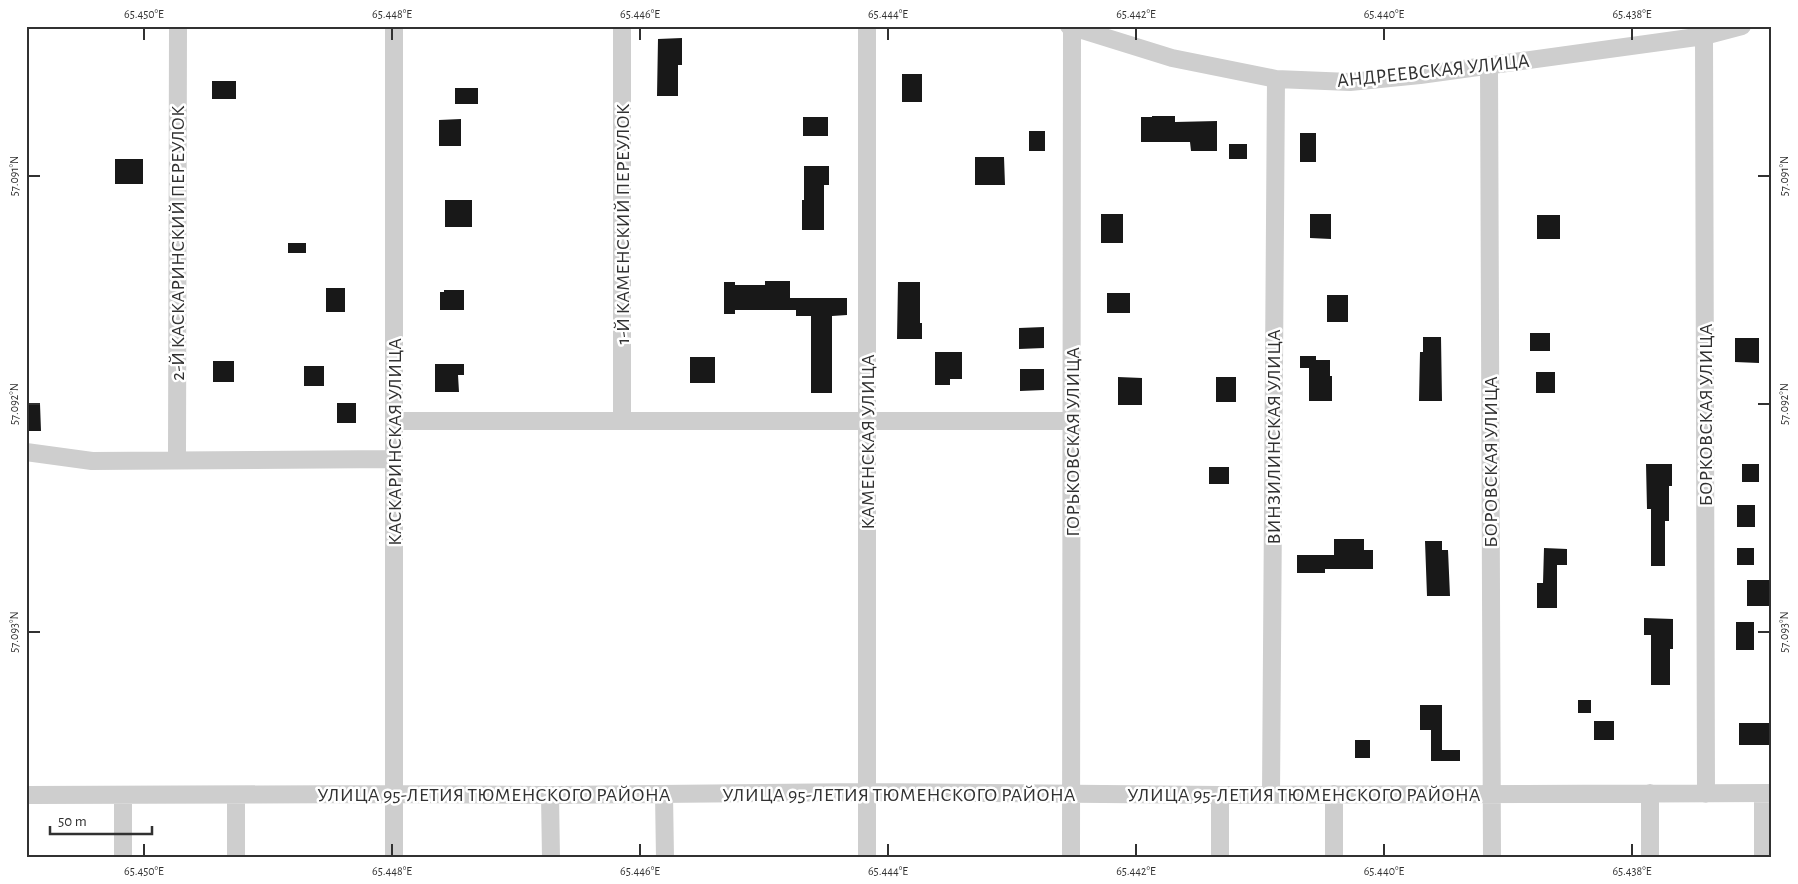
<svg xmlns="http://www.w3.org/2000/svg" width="1798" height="884" viewBox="0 0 1798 884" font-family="'Alegreya Sans',sans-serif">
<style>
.building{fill:#181818}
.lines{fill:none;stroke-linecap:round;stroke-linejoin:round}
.minor{stroke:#cecece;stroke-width:18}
.ticks{fill:none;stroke:#313131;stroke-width:2}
.labels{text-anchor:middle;stroke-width:5;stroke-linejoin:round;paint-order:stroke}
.street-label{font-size:20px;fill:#313131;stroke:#fff}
.neatline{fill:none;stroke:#313131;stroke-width:2}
.ticks-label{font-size:12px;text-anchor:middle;fill:#313131}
</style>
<rect width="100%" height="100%" fill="#fff"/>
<path class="building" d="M682,38V65H678V96H657L658,39Z
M902,74H922V102H902Z
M212,81H236V99H212Z
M455,88H478V104H455Z
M1152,116H1175V122L1217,121V151H1191L1190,142H1141V117H1152Z
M803,117H828V136H803Z
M461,119V146H439V120Z
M1029,131H1045V151H1029Z
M1300,133H1316V162H1300Z
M1229,144H1247V159H1229Z
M975,157H1004L1005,185H975Z
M115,159H143V184H115Z
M804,166H829V185H824V230H802V200H804Z
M445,200H472V227H445Z
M1101,214H1123V243H1101Z
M1310,214H1331V239L1310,238Z
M1537,215H1560V239H1537Z
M288,243H306V253H288Z
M765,281H790V298H847V315L832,316V393H811V316H796V310H735V314H724V282H735V285H765Z
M898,282H920V323H922V339H897Z
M326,288H345V312H326Z
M444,290H464V310H440V292H444Z
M1107,293H1130V313H1107Z
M1327,295H1348V322H1327Z
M1044,327V348L1019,349V328Z
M1530,333H1550V351H1530Z
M1423,337H1441L1442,401H1419L1420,352H1423Z
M1735,338H1759V363L1735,362Z
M935,352H962V379H950V385H935Z
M1300,356H1316V360H1330V376H1332V401H1309V368H1300Z
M690,357H715V383H690Z
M213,361H234V382H213Z
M435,364H464V375H458L459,392H435Z
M304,366H324V386H304Z
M1020,369H1044V390L1020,391Z
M1536,372H1555V393H1536Z
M1118,377L1142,378V405H1118Z
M1216,377H1236V402H1216Z
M337,403H356V423H337Z
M26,404H40L41,431H26Z
M1646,464H1672V486H1669V521H1665V566H1651V509H1647Z
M1742,464H1759V482H1742Z
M1209,467H1229V484H1209Z
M1737,505H1755V527H1737Z
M1334,539H1364V550H1373V569H1325V573H1297V555H1334Z
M1425,541H1442V550H1448L1450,596H1427Z
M1544,548L1567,549V565H1557V608H1537V583H1543Z
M1737,548H1754V565H1737Z
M1747,580H1770V606H1747Z
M1644,618L1673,619V649H1670V685H1651V635H1644Z
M1736,622H1754V650H1736Z
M1578,700H1591V713H1578Z
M1420,705H1442V750H1460V761H1431V730H1420Z
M1594,721H1614V740H1594Z
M1739,723H1772V745H1739Z
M1355,740H1370V758H1355Z"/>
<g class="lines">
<path class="minor" d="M394,26V858
M1069,26L1172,58L1276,79L1350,82L1420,75L1704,36L1742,26
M1704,36L1706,794
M1489,66L1492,858
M394,421H1072
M622,421V26
M26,452L92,461L394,459
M177,460L178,26
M1650,793V858
M1763,793V858
M664,794L665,858
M1271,794L1276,79
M1334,794V858
M26,795L394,794L550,795L867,792L1220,795L1772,793
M236,795V858
M550,795L551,858
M1220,795V858
M123,858V795
M867,858V26
M1071,858L1072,27"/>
</g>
<path class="ticks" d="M144,28V40M392,28V40M640,28V40M888,28V40M1136,28V40M1384,28V40M1632,28V40M28,176H40M1758,176H1770M28,404H40M1758,404H1770M28,632H40M1758,632H1770M144,844V856M392,844V856M640,844V856M888,844V856M1136,844V856M1384,844V856M1632,844V856"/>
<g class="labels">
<g class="street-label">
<text transform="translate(1433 70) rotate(-6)" y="7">АНДРЕЕВСКАЯ УЛИЦА</text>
<text transform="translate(622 224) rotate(-90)" y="7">1-Й КАМЕНСКИЙ ПЕРЕУЛОК</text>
<text transform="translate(177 243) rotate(-90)" y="7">2-Й КАСКАРИНСКИЙ ПЕРЕУЛОК</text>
<text transform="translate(1705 415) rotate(-90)" y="7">БОРКОВСКАЯ УЛИЦА</text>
<text transform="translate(1273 437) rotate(-90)" y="7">ВИНЗИЛИНСКАЯ УЛИЦА</text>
<text transform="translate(394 442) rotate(-90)" y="7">КАСКАРИНСКАЯ УЛИЦА</text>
<text transform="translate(867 442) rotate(-90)" y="7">КАМЕНСКАЯ УЛИЦА</text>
<text transform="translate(1072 442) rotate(-90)" y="7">ГОРЬКОВСКАЯ УЛИЦА</text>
<text transform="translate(1490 462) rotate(-90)" y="7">БОРОВСКАЯ УЛИЦА</text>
<text x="494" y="801">УЛИЦА 95-ЛЕТИЯ ТЮМЕНСКОГО РАЙОНА</text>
<text x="899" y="801">УЛИЦА 95-ЛЕТИЯ ТЮМЕНСКОГО РАЙОНА</text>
<text x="1304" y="801">УЛИЦА 95-ЛЕТИЯ ТЮМЕНСКОГО РАЙОНА</text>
</g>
</g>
<rect width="1798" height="884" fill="none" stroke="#ffffff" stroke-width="55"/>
<path d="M50 826v8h102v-8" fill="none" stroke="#313131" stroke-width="2.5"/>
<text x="58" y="826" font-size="15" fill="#313131" stroke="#ffffff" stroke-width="4" paint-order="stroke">50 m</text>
<rect x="28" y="28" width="1742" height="828" class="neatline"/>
<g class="ticks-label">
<text x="144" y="18">65.450°E</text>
<text x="392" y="18">65.448°E</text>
<text x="640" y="18">65.446°E</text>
<text x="888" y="18">65.444°E</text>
<text x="1136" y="18">65.442°E</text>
<text x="1384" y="18">65.440°E</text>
<text x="1632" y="18">65.438°E</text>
<text transform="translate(1784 176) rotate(-90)" y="4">57.091°N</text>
<text transform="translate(14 176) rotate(-90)" y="4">57.091°N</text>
<text transform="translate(1784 404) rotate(-90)" y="4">57.092°N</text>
<text transform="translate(14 404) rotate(-90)" y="4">57.092°N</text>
<text transform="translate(1784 632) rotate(-90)" y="4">57.093°N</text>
<text transform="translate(14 632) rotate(-90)" y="4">57.093°N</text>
<text x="144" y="875">65.450°E</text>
<text x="392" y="875">65.448°E</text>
<text x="640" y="875">65.446°E</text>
<text x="888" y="875">65.444°E</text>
<text x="1136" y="875">65.442°E</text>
<text x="1384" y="875">65.440°E</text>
<text x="1632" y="875">65.438°E</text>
</g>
</svg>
